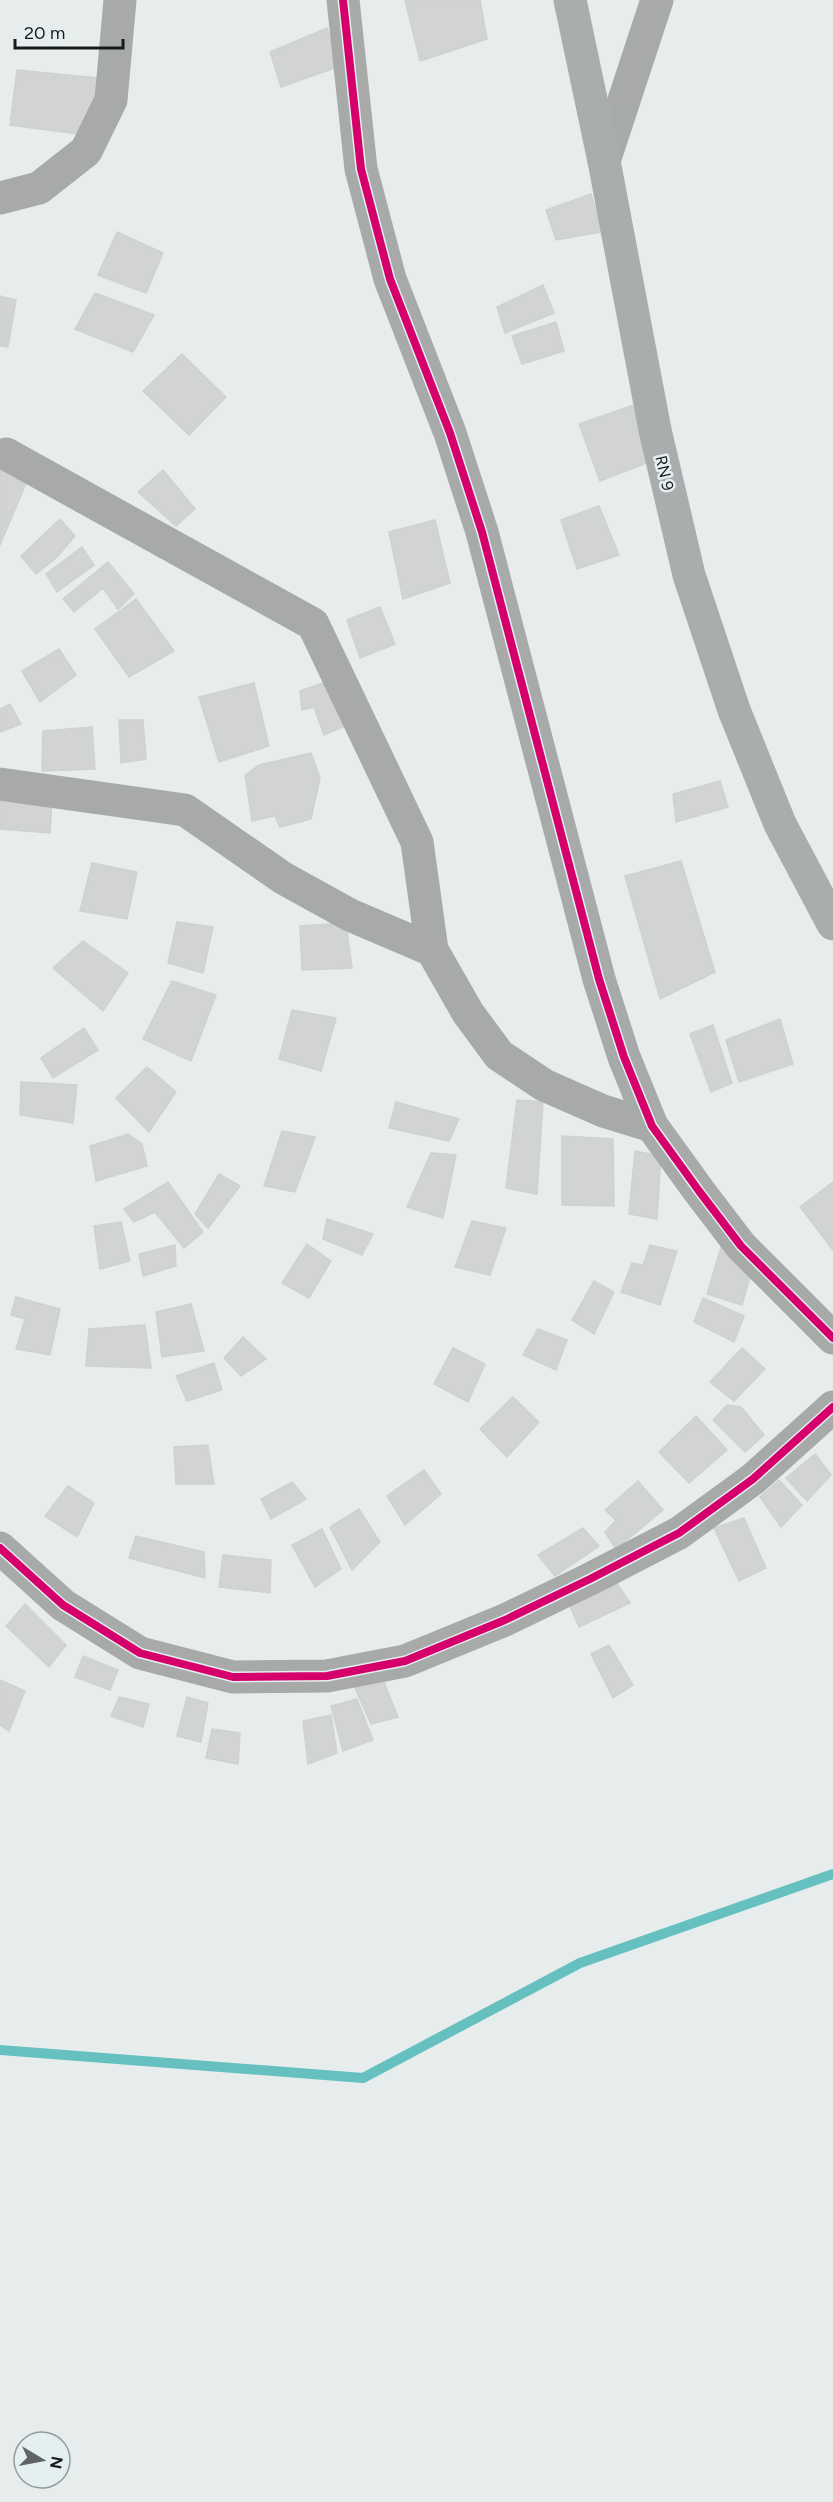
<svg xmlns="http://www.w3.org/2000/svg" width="833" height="2502" viewBox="0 0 833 2502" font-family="Figtree,sans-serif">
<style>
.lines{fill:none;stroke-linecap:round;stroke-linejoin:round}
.stream{stroke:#66c0c0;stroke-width:10}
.building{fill:#d2d3d4;stroke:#cfd1d2;stroke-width:1.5}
.minor{stroke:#a8aaaa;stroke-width:33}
.major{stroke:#aaadad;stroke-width:33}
.cycleway-casing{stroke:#e4f0ef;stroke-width:11}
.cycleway{stroke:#d6006c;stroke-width:8}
.labels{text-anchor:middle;stroke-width:5;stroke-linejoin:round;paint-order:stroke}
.street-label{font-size:16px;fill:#171b1b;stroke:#e4f0ef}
</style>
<rect width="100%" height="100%" fill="#e7eded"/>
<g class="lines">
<path class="stream" d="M0,2050L363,2078L580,1963L833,1874"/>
</g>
<path class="building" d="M405,0H480L487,39L420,61Z
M327,28L340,66L281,87L270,52Z
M17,70L107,79L86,135L10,125Z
M591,194L602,232L556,240L546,210Z
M117,232L163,253L146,293L98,275Z
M543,285L554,313L505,333L497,307Z
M95,293L154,315L133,352L75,329Z
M0,296L16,300L8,347L0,346Z
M556,322L564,351L522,364L512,336Z
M182,354L226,397L189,435L143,391Z
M634,405L649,462L600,481L579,424Z
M0,466L27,481L0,545Z
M163,470L195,509L176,526L138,492Z
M599,506L619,555L577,569L561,520Z
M60,519L75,536L57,557L36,574L21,556Z
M435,520L450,583L403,599L389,532Z
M82,547L94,565L57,592L46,574Z
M108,562L134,594L118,609L103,588L74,612L63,599Z
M136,599L174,651L129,677L95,629Z
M380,607L395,644L360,658L347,620Z
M59,649L76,675L40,702L22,671Z
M329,681L345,726L324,735L314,707L302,710L300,691Z
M254,683L269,746L219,762L199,697Z
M10,704L21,724L0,732V709Z
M119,720H143L146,759L121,763Z
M92,727L95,769L42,771L43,731Z
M311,753L320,778L311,819L280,827L275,816L252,821L245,775L259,765Z
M720,781L728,807L676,822L673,794Z
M0,795L52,800L50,833L0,829Z
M681,861L715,972L660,999L625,876Z
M92,863L137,872L127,919L80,911Z
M177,922L213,927L203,973L168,963Z
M346,923L352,968L302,970L300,926Z
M83,941L128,973L103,1011L53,968Z
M172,981L216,995L191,1061L143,1039Z
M292,1010L336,1018L321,1071L279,1059Z
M780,1019L793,1064L739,1082L726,1040Z
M713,1025L732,1083L711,1092L690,1034Z
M84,1028L98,1050L53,1078L41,1058Z
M147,1067L176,1092L149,1132L116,1098Z
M21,1082L77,1085L73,1123L20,1115Z
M517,1100L543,1102L537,1194L506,1188Z
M396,1102L459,1119L449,1141L389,1128Z
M282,1131L315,1137L295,1192L264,1186Z
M128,1134L142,1144L147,1166L96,1181L90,1146Z
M562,1136L613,1139L614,1206L562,1205Z
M635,1151L661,1156L657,1219L629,1214Z
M431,1153L456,1155L443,1218L407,1207Z
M219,1174L240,1186L208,1228L195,1214Z
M168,1182L203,1232L184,1248L155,1212L134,1222L124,1209Z
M833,1182V1250L800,1207Z
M327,1219L373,1234L362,1255L323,1239Z
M472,1221L506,1228L490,1275L455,1267Z
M121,1222L130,1261L100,1269L94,1226Z
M307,1244L331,1261L309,1298L282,1283Z
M722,1244L752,1270L742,1305L707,1294Z
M175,1245L176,1266L143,1276L139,1254Z
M650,1245L677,1251L660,1305L621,1292L632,1263L643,1265Z
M594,1281L614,1292L594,1334L572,1320Z
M16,1297L60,1309L50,1355L16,1349L25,1319L11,1315Z
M703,1298L744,1316L734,1342L694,1322Z
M191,1304L204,1351L162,1357L156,1312Z
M145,1325L151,1368L86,1366L89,1329Z
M538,1329L567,1340L556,1370L523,1355Z
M243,1337L266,1359L241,1376L224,1358Z
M453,1348L485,1364L468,1402L434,1384Z
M742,1348L765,1369L734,1401L710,1382Z
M214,1363L222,1390L187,1401L176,1376Z
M513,1397L539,1422L507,1457L480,1429Z
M727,1405L741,1407L764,1435L745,1452L713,1420Z
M696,1416L727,1450L689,1483L659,1452Z
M208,1445L214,1484H176L174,1447Z
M815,1454L831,1475L807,1501L786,1478Z
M424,1470L441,1494L405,1525L387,1496Z
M779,1480L802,1505L781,1527L760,1497Z
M638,1481L663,1510L616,1549L605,1532L616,1520L605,1510Z
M292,1482L306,1499L271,1519L261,1499Z
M68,1486L94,1503L77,1537L45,1516Z
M359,1509L380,1542L352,1570L330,1527Z
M744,1518L766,1568L739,1581L714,1528Z
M583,1528L599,1546L555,1576L538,1555Z
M322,1529L341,1569L315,1587L292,1545Z
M136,1536L204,1552L205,1578L129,1558Z
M223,1555L271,1560L270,1593L219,1587Z
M614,1579L630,1603L579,1627L569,1604Z
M25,1604L66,1645L49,1667L6,1626Z
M609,1645L633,1685L613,1698L591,1654Z
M83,1656L118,1670L110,1690L75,1677Z
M382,1677L398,1717L371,1724L355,1688Z
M0,1680L25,1691L9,1731L0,1725Z
M119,1697L149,1704L143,1727L111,1716Z
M187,1697L208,1703L201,1742L177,1736Z
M357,1699L373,1740L343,1751L331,1706Z
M331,1715L337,1753L308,1764L303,1721Z
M212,1729L240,1733L238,1764L206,1758Z"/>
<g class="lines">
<path class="minor" d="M343,0L361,169L390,279L450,433L482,532L599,979L624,1057L652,1126L699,1191L741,1246L833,1338
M604,161L657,0
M0,198L39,188L86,151L111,100L120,0
M6,454L313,624L417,842L432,950L468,1013L499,1055L544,1085L603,1111L652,1126
M0,784L185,810L283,878L350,915L432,950
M0,1548L63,1605L140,1653L233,1677L327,1676L405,1661L505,1620L590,1579L679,1533L753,1479L833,1407"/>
<path class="major" d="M570,0L604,161L655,430L689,575L734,710L780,824L833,924"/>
<g class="cycleway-casing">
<path id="cycleway" d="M343,0L361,169L390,279L450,433L482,532L599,979L624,1057L652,1126L699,1191L741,1246L833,1338
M0,1548L63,1605L140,1653L233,1677L327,1676L405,1661L505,1620L590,1579L679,1533L753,1479L833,1407"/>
</g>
<use href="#cycleway" class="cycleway"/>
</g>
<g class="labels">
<g class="street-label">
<text transform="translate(665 473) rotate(77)" y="6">RN 9</text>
</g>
</g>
<g transform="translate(42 2460) rotate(100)"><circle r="28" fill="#e4f0ef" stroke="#929b9a" stroke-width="1.5"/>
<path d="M0-4.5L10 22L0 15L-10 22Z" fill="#606464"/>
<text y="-9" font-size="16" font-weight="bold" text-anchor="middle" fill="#171b1b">N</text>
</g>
<path d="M15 39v9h108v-9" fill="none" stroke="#171b1b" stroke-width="3"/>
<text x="24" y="39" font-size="18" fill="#171b1b" stroke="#e4f0ef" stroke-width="4.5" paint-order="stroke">20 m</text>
</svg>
